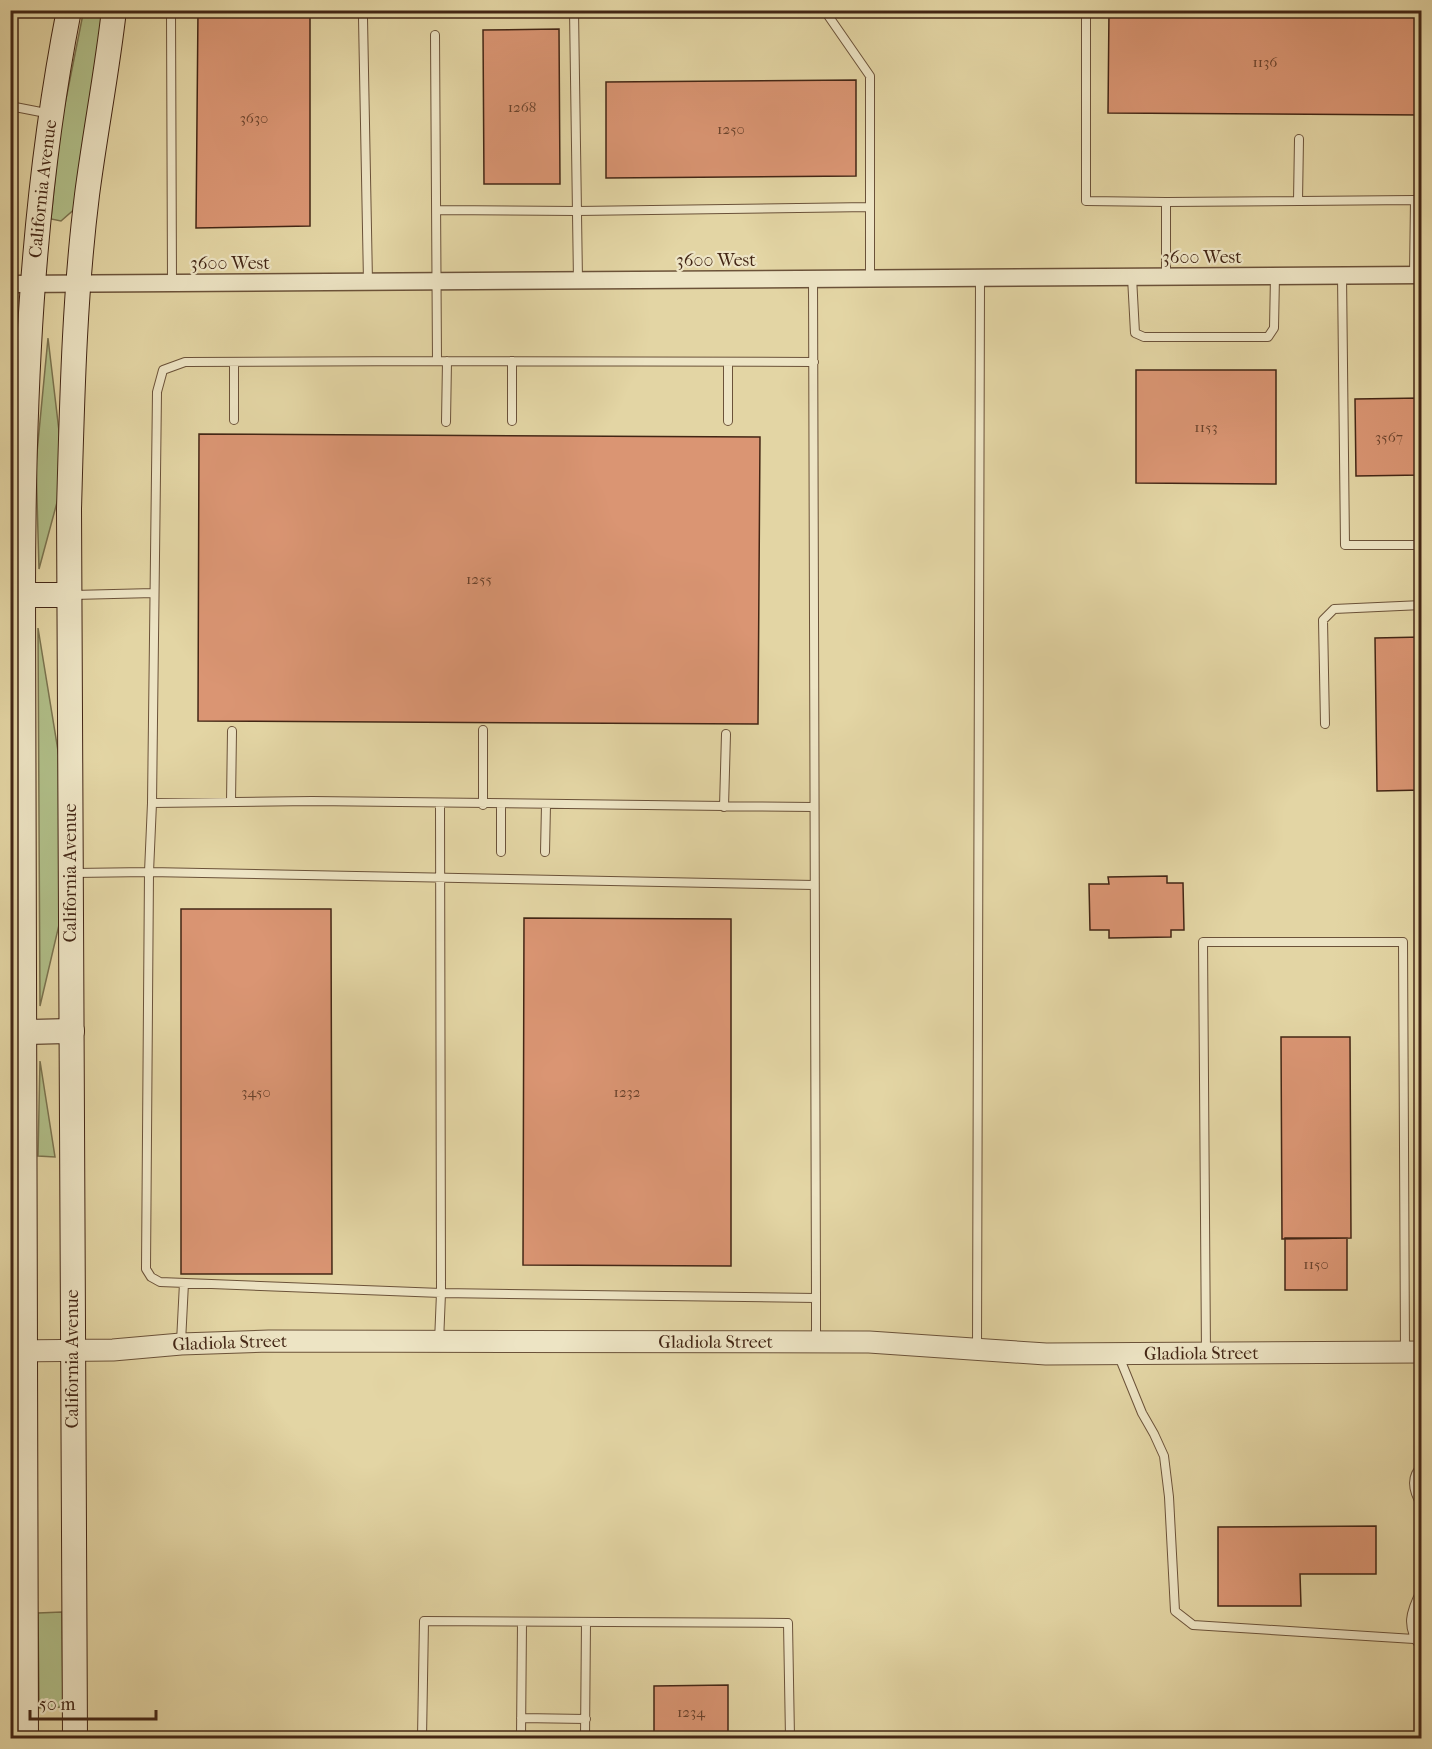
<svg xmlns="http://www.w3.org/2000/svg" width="1432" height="1749" viewBox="0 0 1432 1749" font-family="'IM FELL French Canon',serif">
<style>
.green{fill:#b0be88;stroke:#7a724e;stroke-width:1.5}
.building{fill:#da9573;stroke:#432615;stroke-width:1.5}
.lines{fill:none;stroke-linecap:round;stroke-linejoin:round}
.service-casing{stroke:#6b5239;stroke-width:10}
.minor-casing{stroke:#6b5239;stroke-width:19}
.tertiary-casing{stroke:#6b5239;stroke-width:23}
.secondary-casing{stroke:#432615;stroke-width:26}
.service{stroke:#ede4c4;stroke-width:8}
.minor{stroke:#ede4c4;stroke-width:16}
.tertiary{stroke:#ede4c4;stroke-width:21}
.secondary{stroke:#ede4c4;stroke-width:24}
.labels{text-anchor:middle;stroke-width:4.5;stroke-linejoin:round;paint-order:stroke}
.number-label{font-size:15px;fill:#69422c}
.street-label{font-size:18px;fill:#432615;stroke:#ede4c4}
</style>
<rect width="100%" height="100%" fill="#e3d5a4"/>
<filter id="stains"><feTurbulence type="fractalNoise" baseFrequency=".00333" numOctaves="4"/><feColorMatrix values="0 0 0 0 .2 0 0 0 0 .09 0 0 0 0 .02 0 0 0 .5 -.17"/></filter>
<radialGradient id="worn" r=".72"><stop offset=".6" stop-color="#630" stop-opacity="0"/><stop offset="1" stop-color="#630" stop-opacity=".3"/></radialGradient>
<path class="green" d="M83,14L103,18L78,206L61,221L51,219L60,129Z
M48,338L61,448L59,495L39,569L36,463Z
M38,628L61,769L59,925L40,1006Z
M40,1061L55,1157L38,1156Z
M62,1612L63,1707L39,1708L38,1613Z"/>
<path class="building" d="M198,10H310V226L196,228Z
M1109,10H1422V115L1108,113Z
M559,29L560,184H484L483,30Z
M856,80V176L606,178V82Z
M1136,370H1276V484L1136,483Z
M1422,398V475L1356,476L1355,399Z
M199,434L760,437L758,724L198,721Z
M1422,637V790L1377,791L1375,638Z
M1167,876V883H1183L1184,930H1171V937L1109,938V930H1090L1089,884H1109L1108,877Z
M181,909H331L332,1274H181Z
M524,918L731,919V1266L523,1265Z
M1281,1037H1350L1351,1238L1282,1239Z
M1285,1238H1347V1290H1285Z
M1376,1526V1574H1300L1301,1606H1218V1527Z
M728,1685V1738H654V1686Z"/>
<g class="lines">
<g class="service-casing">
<path id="service" d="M171,10L172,283
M574,10L578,281
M812,10L825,11L870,76V279
M1086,10V201L1166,202
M363,18L368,282
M435,35L437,361L814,362
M10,106L51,114
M1298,201L1299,139
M437,210L577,211L870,207
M1342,275L1345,545H1422
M1132,277L1135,333L1144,337H1268L1274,328L1275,276
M1166,277V202L1415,200L1414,275
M813,279L816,1298
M437,361L185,362L163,370L157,392L152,803L149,872L814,885
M234,362V420
M512,421V361
M728,421V362
M446,422L447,361
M73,595L154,593
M1325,724L1323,620L1334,609L1422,605
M483,730V805
M231,802L232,731
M152,803L312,801L814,807
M501,805V852
M724,807L726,734
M545,852L546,805
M74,873L149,872L146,1269L151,1277L160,1282L441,1293L816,1298V1340
M181,1342L184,1283
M439,1342L441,1293L440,804
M977,1349L980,278
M1118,1354L1142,1413L1154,1434L1164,1456L1169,1497L1175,1611L1193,1625L1414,1639
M1206,1354L1203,942H1403L1405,1352
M1422,1466C1409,1478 1414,1493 1422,1506
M1422,1589C1410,1612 1405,1627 1422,1649
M521,1718L586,1719
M422,1738L424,1621L788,1623L790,1738
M521,1738L522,1622
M585,1738L586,1622"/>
</g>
<g class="minor-casing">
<path id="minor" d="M10,284L1422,275"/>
</g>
<g class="tertiary-casing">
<g id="tertiary">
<path id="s1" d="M10,1351L113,1350L181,1344L269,1341L869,1342L1046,1354L1422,1352"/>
</g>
</g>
<g class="secondary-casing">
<g id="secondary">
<path d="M23,595H69"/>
<path d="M25,1032L72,1031"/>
<path id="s2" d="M26,1738L23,595C23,399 31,202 69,10"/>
<path d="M75,1738L69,509C72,404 74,299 87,195C95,133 107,72 114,10"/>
</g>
</g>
<use href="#service" class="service"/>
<use href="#minor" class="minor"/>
<use href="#tertiary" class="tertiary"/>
<use href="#secondary" class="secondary"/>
</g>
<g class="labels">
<g class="number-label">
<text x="1265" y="67">1136</text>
<text x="522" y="112">1268</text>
<text x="254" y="123">3630</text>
<text x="731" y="134">1250</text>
<text x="1206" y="432">1153</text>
<text x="1389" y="442">3567</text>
<text x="479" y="584">1255</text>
<text x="256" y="1097">3450</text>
<text x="627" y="1097">1232</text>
<text x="1316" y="1269">1150</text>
<text x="691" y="1717">1234</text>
</g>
<g class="street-label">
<text dy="6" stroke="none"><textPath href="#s2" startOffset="1550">California Avenue</textPath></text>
<text x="1202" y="263">3600 West</text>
<text x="716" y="266">3600 West</text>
<text x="230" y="269">3600 West</text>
<text transform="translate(70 873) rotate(-90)" y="6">California Avenue</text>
<text dy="6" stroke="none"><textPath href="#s1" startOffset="706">Gladiola Street</textPath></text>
<text dy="6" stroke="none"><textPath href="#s1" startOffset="220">Gladiola Street</textPath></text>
<text dy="6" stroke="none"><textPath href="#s1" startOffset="1192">Gladiola Street</textPath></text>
<text transform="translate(72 1359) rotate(-90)" y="6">California Avenue</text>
</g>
</g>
<rect width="1432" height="1749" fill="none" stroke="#e3d5a4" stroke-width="36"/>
<rect x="12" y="12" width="1408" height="1725" fill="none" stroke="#432615" stroke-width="3"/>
<rect x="18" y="18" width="1396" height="1713" fill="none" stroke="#432615" stroke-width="1.5"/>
<path d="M30 1710v9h126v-9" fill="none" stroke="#432615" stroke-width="3"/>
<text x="39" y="1710" font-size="18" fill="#432615" stroke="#ede4c4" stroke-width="4.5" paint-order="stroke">50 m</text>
<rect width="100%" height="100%" filter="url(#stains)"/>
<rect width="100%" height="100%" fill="url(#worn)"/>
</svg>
